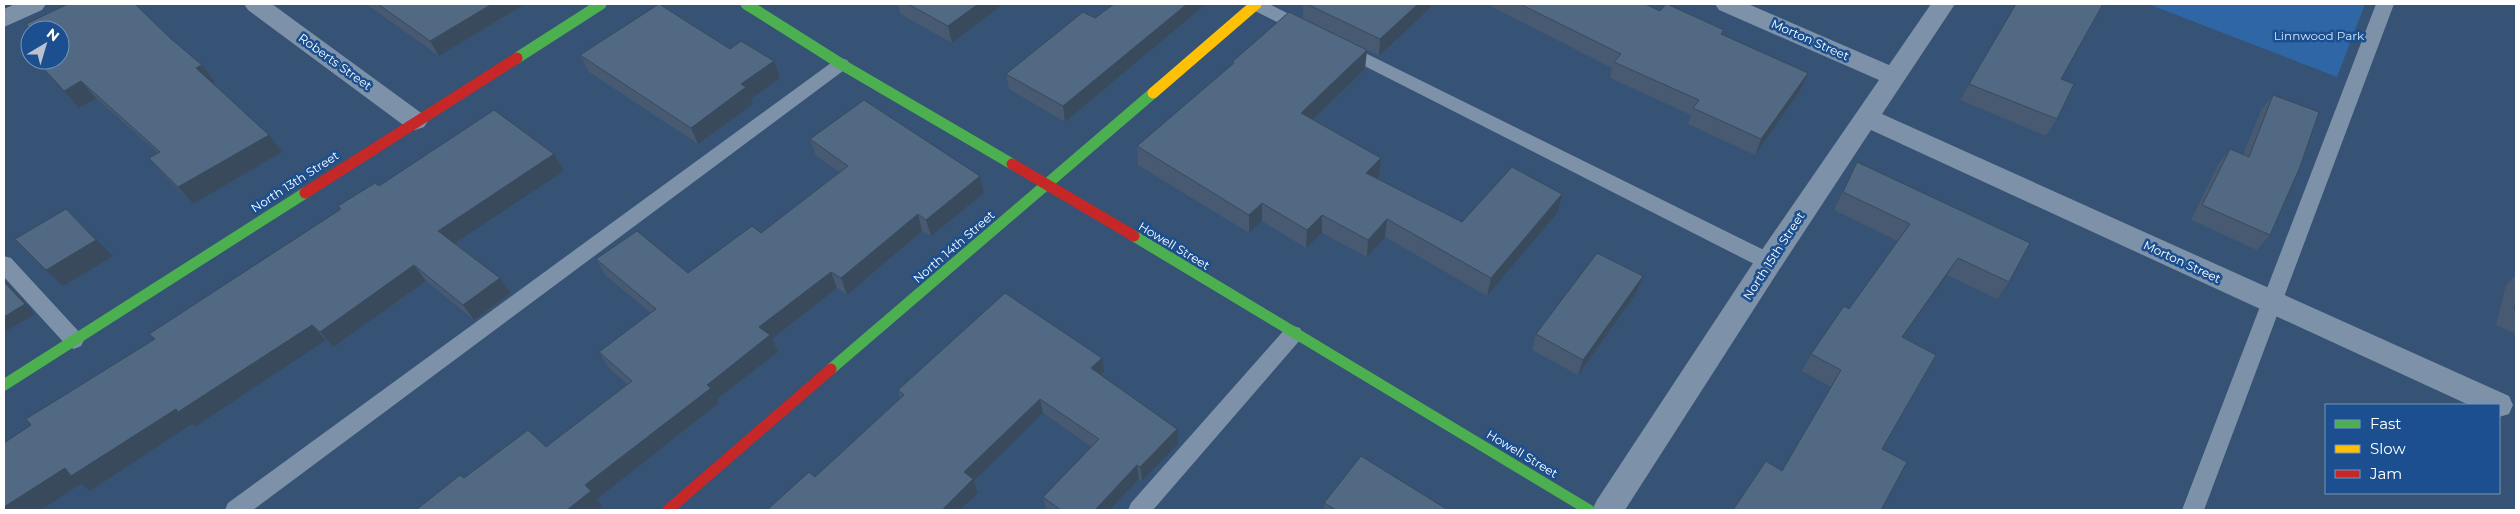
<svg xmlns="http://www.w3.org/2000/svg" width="2520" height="514" viewBox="0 0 2520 514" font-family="Montserrat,sans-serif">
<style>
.green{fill:#2f66a5}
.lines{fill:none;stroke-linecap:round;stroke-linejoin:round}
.lane{fill:#7d92a8;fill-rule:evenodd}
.street{fill:#7d92a8;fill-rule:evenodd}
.fast{stroke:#4caf50;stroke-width:11}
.slow{stroke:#ffc107;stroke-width:11}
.jam{stroke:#c62828;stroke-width:11}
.wall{fill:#475a72}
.shaded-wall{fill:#394a5c}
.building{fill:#526984;stroke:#394a5c}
.labels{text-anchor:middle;stroke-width:5;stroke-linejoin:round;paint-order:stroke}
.park-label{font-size:12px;fill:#cfe3fa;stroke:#1b4f8f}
.street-label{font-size:12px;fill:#fff;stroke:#1b4f8f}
</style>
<rect width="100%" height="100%" fill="#365274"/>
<path class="green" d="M2148,4H2365L2337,77Z"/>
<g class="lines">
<path class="lane" d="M1247,4H1269L1313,26L1316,30L1313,34H1301L1249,8Z
M2376,4H2394L2204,510H2182Z
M1341,41L1776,256L1779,262L1776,268L1769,270L1762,268L1335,51L1332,47L1335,43Z
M841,58L847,60L850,64L847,68L253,510H225L228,503L835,60Z
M4,256L11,258L81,334L84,340L81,346L74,349L67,346L4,277Z
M1293,326L1300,328L1303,334L1300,340L1153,510H1128L1131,503L1286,328Z"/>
<path class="street" d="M15,4H46L42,10L4,27V9Z
M244,4H272L424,115L428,121L424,127L415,130L406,127L248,10Z
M1715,4H1748L1889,65L1931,4H1955L1882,114L2509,396L2513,405L2509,414L2499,417V405H2469L1871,130L1779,270L1625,510H1592L1597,500L1759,254L1879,80L1719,10Z"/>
<path class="fast" d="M746,4L841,64L1012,164
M517,58L601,4
M1134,236L1589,510
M831,369L1153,93
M4,385L305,193"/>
<path class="slow" d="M1153,93L1256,4"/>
<path class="jam" d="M1012,164L1134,236
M305,193L517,58
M668,510L831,369"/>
</g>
<path class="wall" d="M366,4H525L439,56Z
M898,4H1003L952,43L900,14Z
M1114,4H1206L1065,122L1009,89L1006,74L1095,18Z
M1303,4H1431V7L1379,56L1326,30L1365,69L1313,120L1379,177L1377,178L1462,222L1562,194L1558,212L1487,296L1385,237L1367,257L1322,233L1306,248L1262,221L1249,233L1138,165L1137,146L1232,65V62L1303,18Z
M1492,4H1645L1660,11L1723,35L1808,73L1801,89L1755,155L1688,124L1691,115L1610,78L1612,68L1492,7Z
M170,38L202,65L215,82L213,84L269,135L282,152L193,204L164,175L149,158L158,153L96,98L79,108L64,91Z
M580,55L780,78L751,99L753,104L698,144L589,72Z
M2061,79L2057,119L2046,136L1960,100L1969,84Z
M2273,95L2270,235L2257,250L2191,220L2218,164L2230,149L2243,155L2261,110Z
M810,139L980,176L984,193L931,236L922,231L847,295L837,288L772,339L778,352L717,399L719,403L597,499L602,506L597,510H416L464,478L546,447L627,384L609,368L599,352L651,313L606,276L596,259L688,273L761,233L839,172L816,156Z
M554,154L564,171L455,243L500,278L511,293L474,320L426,281L333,347L326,340L195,427L192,424L90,491L81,484L41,510H4L31,425L340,209L338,206Z
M1857,162L2009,282L1997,299L1947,275L1903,338L1782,471L1831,387L1802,371L1811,354L1849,309L1898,241L1834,210Z
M2516,275V334L2496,325L2506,285Z
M1643,276L1637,292L1578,375L1532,350L1536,334Z
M1104,372L1101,375L1178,444L1142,481L1139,479L1110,510H1046L1043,497L1092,447L1043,413L974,481L978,493L960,510H767L815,477L900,398L898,390Z
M2516,502V510H2514Z
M1324,503L1448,510H1324Z"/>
<path class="shaded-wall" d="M492,4H525L439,56L430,41Z
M978,4H1003L952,43L948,26Z
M1187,4H1206L1065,122L1063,106Z
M1418,4H1431V7L1379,56L1380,39Z
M1367,50L1365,69L1300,132L1301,113Z
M774,61L780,78L751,99L753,104L698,144L691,128L741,84Z
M202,65L215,82L209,85L196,68Z
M1808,73L1801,89L1755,155L1761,139Z
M81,81L96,98L79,108L64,91Z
M269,135L282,152L193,204L178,187Z
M554,154L564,171L449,247L438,231Z
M1381,158L1379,177L1365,191L1366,173Z
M980,176L984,193L931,236L926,220Z
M1562,194L1558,212L1487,296L1491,278Z
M1262,203V221L1249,233V215Z
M66,209L113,256L63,286L46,270Z
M918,214L922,231L847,295L841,278Z
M1322,215V233L1306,248L1307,230Z
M1387,219L1385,237L1367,257L1368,240Z
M1958,258L1947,275L1891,354L1902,337Z
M414,265L426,281L333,347L320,332Z
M831,272L837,288L772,339L778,352L717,399L719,403L597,499L602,506L597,510H567L585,485L707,385L759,327Z
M1643,276L1637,292L1578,375L1583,360Z
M500,278L511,293L474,320L463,305Z
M4,280L35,314L4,332Z
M312,325L326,340L195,427L192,424L90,491L81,484L41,510H4V507L65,468L176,409Z
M1102,358L1104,372L1093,383L1091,368Z
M1040,399L1043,413L974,481L978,493L960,510H942L964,472Z
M1177,429L1178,444L1142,481L1140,467Z
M1137,465L1139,479L1110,510H1095Z"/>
<path class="building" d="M68,4H135L170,38L202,65L196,68L269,135L178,187L149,158L160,152L81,81L64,91L36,60H60V30H32L26,24Z
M378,4H492L430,41Z
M659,4L730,49L741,41L774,61L741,84L746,87L691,128L580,55Z
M908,4H978L948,26Z
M1114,4H1187L1063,106L1006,74L1083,12L1095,18Z
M1307,4H1418L1380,39Z
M1520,4H1645L1660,11L1666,4H1667L1724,30L1721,34L1808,73L1761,139L1693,108L1699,100L1614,62L1621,54Z
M2016,4H2103L2061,79L2074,84L2057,119L1969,84Z
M1289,12L1367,50L1301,113L1381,158L1366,173L1462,222L1512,167L1562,194L1491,278L1387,219L1368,240L1322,215L1307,230L1262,203L1249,215L1137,146L1234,63L1232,62Z
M30,38V53L21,43Z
M2273,95L2319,112L2300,167L2270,235L2202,205L2230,149L2249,157Z
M864,100L980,176L926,220L918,214L841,278L831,272L759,327L770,335L707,385L711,388L585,485L591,491L567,510H416L460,475L464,478L528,430L546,447L632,381L599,352L656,309L596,259L637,231L688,273L752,226L761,233L848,166L810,139Z
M494,110L554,154L438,231L500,278L463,305L414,265L320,332L312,325L178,412L176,409L71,476L65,468L4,507V443L31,425L26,419L155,339L149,334L341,209L338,206L375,183L379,186Z
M1857,162L2030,243L2009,282L1958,258L1902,337L1936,355L1882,449L1907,462L1881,510H1733L1766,461L1782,471L1841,370L1811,354L1844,306L1849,309L1910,224L1843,192Z
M66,209L96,240L46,270L15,239Z
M1597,253L1643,276L1583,360L1536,334Z
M4,282L25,304L4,317Z
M1005,293L1102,358L1091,368L1177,429L1140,467L1137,465L1095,510H1061L1043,497L1099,439L1040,399L964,472L973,479L942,510H767L809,472L815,477L904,395L898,390Z
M2516,300V310L2514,309Z
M1361,456L1448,510H1336L1324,503Z"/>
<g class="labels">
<g class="park-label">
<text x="2319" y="40">Linnwood Park</text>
</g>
<g class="street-label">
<text transform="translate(1810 40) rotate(24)" y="4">Morton Street</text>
<text transform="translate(335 62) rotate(36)" y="4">Roberts Street</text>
<text transform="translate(295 182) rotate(-33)" y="4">North 13th Street</text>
<text transform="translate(1174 246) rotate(31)" y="4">Howell Street</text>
<text transform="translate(954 247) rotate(-41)" y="4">North 14th Street</text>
<text transform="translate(1774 256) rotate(-57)" y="4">North 15th Street</text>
<text transform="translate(2182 262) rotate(25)" y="4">Morton Street</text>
<text transform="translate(1522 454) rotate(31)" y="4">Howell Street</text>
</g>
</g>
<rect width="2520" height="514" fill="none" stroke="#ffffff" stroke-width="10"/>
<rect x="2325" y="404" width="175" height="90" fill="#1b4f8f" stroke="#7695bc"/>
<rect x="2335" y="420" width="25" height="8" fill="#4caf50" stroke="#7695bc"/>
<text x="2370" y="429" font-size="15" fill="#ffffff">Fast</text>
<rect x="2335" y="445" width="25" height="8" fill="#ffc107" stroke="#7695bc"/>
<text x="2370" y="454" font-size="15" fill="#ffffff">Slow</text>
<rect x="2335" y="470" width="25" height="8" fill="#c62828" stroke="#7695bc"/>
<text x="2370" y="479" font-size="15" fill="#ffffff">Jam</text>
<g transform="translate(45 45) rotate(38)"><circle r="24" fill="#1b4f8f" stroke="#7695bc"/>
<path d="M0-4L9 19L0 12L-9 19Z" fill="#b9c2ce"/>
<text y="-8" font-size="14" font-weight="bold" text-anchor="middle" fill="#ffffff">N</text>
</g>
</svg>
